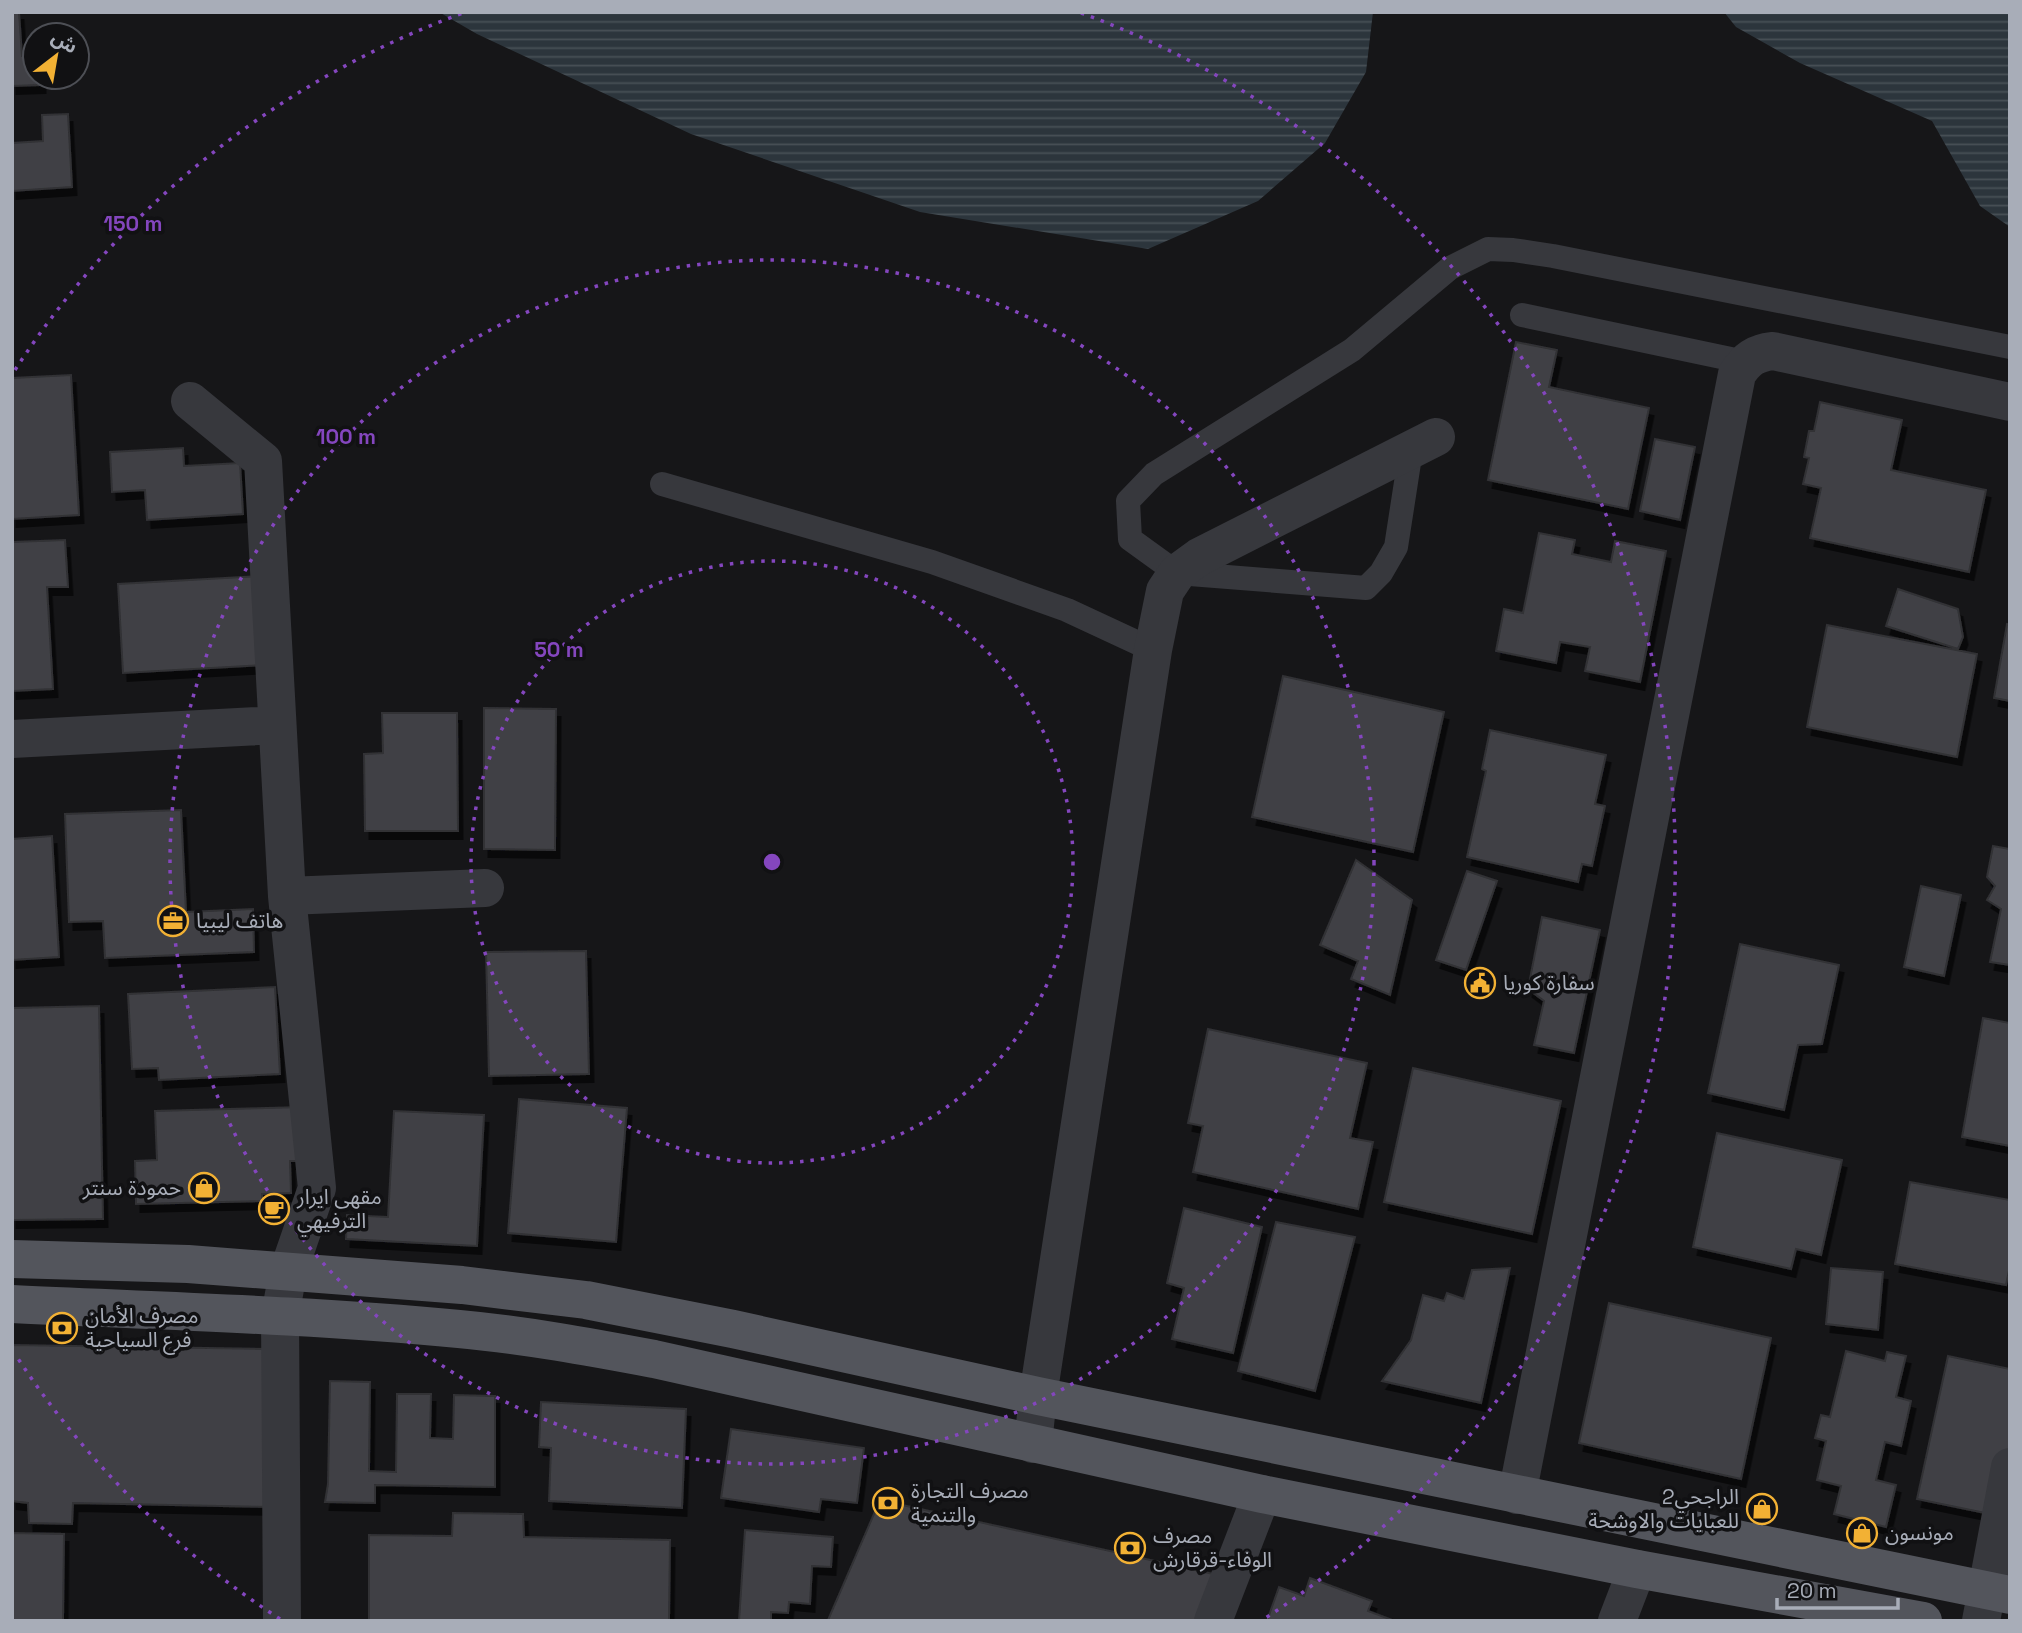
<svg xmlns="http://www.w3.org/2000/svg" width="2022" height="1633" viewBox="0 0 2022 1633" font-family="'Space Grotesk','Noto Sans Arabic',sans-serif">
<style>
.water{fill:url(#water-rules)}
.building{fill:#404145;stroke:#303034;stroke-width:2;filter:url(#shadow)}
.lines{fill:none;stroke-linecap:round;stroke-linejoin:round}
.service{stroke:#37383d;stroke-width:24}
.minor{stroke:#37383d;stroke-width:38}
.primary{stroke:#53555c;stroke-width:38}
.ring{fill:none;stroke:#8446be;stroke-width:3.5;stroke-dasharray:3.5 7}
.labels{text-anchor:middle;stroke-width:7;stroke-linejoin:round;paint-order:stroke}
.poi-label{font-size:21px;fill:#a8adb8;stroke:#111113;text-anchor:start}
.centre{fill:#8446be;stroke:#111113;stroke-width:3.5}
.ring-label{font-size:21px;text-anchor:middle;font-weight:bold;fill:#8446be;stroke:#111113;stroke-width:7;stroke-linejoin:round;paint-order:stroke}
</style>
<defs>
<pattern id="water-rules" width="6" height="5" patternUnits="userSpaceOnUse" patternTransform="scale(1.75)"><rect width="6" height="5" fill="#2c353c"/><path d="M0 2.5h6" fill="none" stroke="#485056"/></pattern>
<filter id="shadow"><feDropShadow dx="4.5" dy="8" stdDeviation="0" flood-color="#0009"/></filter>
</defs>
<rect width="100%" height="100%" fill="#161618"/>
<path class="water" d="M439,12H1373L1366,72L1325,143L1258,201L1148,249L920,212L691,134L477,34Z
M1724,12H2010V227L1980,206L1932,121L1800,63L1736,27Z"/>
<path class="building" d="M12,12H19L22,56L35,55V77H41V85L12,86Z
M68,114L72,187L12,191V143L43,141L42,115Z
M1516,342L1557,350L1549,387L1649,408L1628,509L1488,480Z
M71,375L79,515L12,519V378Z
M1820,402L1902,420L1891,470L1986,490L1969,572L1810,538L1821,488L1803,484L1809,458L1804,457L1809,431H1814Z
M1655,439L1695,447L1680,520L1640,511Z
M183,448L184,466L240,463L243,514L147,520L145,490L112,492L110,452Z
M1539,533L1575,540L1572,554L1611,562L1615,541L1666,551L1640,682L1585,671L1590,647L1560,642L1556,663L1496,651L1504,609L1523,613Z
M65,540L68,587H47L53,689L12,691V542Z
M260,576L266,665L123,673L118,584Z
M1898,589L1958,609L1963,637L1958,649L1886,626Z
M2007,624L2010,625V701L1994,698Z
M1827,625L1977,654L1957,757L1807,727Z
M1283,676L1444,712L1413,852L1252,817Z
M484,708L556,709L555,850L484,849Z
M382,713H457L458,831H365L364,754L383,753Z
M1490,730L1606,755L1595,804L1605,806L1592,866L1582,864L1578,882L1467,857L1486,771L1482,769Z
M181,810L186,912L253,909L254,952L105,958L103,921L69,922L65,814Z
M52,836L59,957L12,960V839Z
M1993,846L2010,849V965L1990,962L2001,909L1987,900L1995,886L1987,877Z
M1356,860L1412,900L1390,995L1351,979L1358,961L1320,945Z
M1467,871L1497,881L1466,970L1436,960Z
M1921,886L1961,895L1944,976L1904,967Z
M1542,917L1600,930L1574,1053L1534,1045L1544,1001L1528,989Z
M1740,944L1839,965L1822,1044L1798,1045L1784,1110L1708,1093Z
M586,951L589,1074L489,1076L486,952Z
M275,987L280,1074L159,1080L158,1068L132,1069L128,994Z
M99,1006L103,1219L12,1220V1008Z
M1983,1018L2010,1023V1146L1962,1137Z
M1208,1029L1367,1063L1350,1138L1373,1142L1358,1209L1193,1172L1203,1126L1188,1123Z
M1413,1068L1561,1101L1532,1234L1384,1202Z
M519,1099L627,1108L616,1242L508,1233Z
M302,1107L304,1161H290L291,1193L262,1194V1201L136,1204L135,1161L157,1160L155,1111Z
M394,1111L484,1115L477,1246L346,1239L347,1215L388,1217Z
M1717,1133L1842,1160L1821,1255L1796,1249L1791,1269L1693,1247Z
M1910,1182L2010,1200V1266L2006,1285L1895,1264Z
M1184,1208L1262,1227L1233,1353L1172,1339L1184,1288L1167,1283Z
M1276,1222L1355,1237L1315,1391L1238,1371Z
M1510,1268L1481,1403L1382,1381L1411,1340L1423,1295L1444,1301L1447,1293L1464,1299L1472,1270Z
M1831,1268L1883,1272L1878,1330L1826,1324Z
M1609,1303L1771,1338L1741,1479L1579,1443Z
M12,1345L270,1349L268,1507L73,1503L72,1524L29,1523L28,1503L12,1501Z
M1846,1351L1885,1361L1887,1352L1906,1356L1896,1397L1911,1401L1901,1446L1885,1442L1876,1480L1896,1485L1886,1527L1834,1514L1841,1486L1817,1480L1826,1441L1815,1438L1821,1415L1830,1417Z
M1948,1356L2010,1369V1445L1995,1515L1917,1499Z
M330,1381L370,1382L369,1471L396,1472L397,1394H431L430,1438L453,1439L454,1395L495,1396V1487L375,1485V1503L325,1502L328,1484Z
M541,1402L686,1409L682,1508L549,1501L551,1448L539,1447Z
M731,1429L864,1448L857,1503L821,1499L819,1512L721,1498Z
M880,1500L1218,1575L1199,1621L828,1620Z
M453,1513L523,1514L524,1537L670,1540L669,1621H369V1535L452,1536Z
M745,1530L833,1537L831,1567L812,1566L810,1604L789,1602L788,1613L771,1612V1621H739Z
M12,1533L64,1534L63,1621H12Z
M1310,1578L1372,1601L1368,1611L1395,1621H1267L1279,1587L1304,1596Z"/>
<g class="lines">
<path class="service" d="M1522,315L1745,362
M1411,450L1396,547L1381,573L1366,588L1177,573L1130,539L1128,501L1154,474L1352,350L1450,268L1488,249L1513,250L1553,256L2010,347
M662,484L932,562L1067,610L1153,650"/>
<path class="minor" d="M190,401L263,461L287,896L317,1188L288,1272L280,1316L282,1621
M12,739L277,725
M287,896L485,888
M1033,1444L1038,1396L1153,650L1165,591L1177,573L1199,557L1436,437
M1517,1495L1737,374C1747,359 1755,353 1773,351L2010,402
M1213,1621L1262,1494
M1617,1621L1637,1569
M1981,1621L2010,1467"/>
<path class="primary" d="M12,1259L188,1264L462,1285L586,1300L733,1329L1038,1396L2010,1595
M12,1304C161,1311 311,1315 459,1329C525,1335 590,1347 654,1359L1262,1494L1637,1569L1923,1621"/>
</g>
<g class="ring">
<circle cx="772" cy="862" r="301"/>
<circle cx="772" cy="862" r="602"/>
<path d="M280 1619A903 903 0 0 1 15 1354M15 370A903 903 0 0 1 463 13M1081 13A903 903 0 0 1 1264 1619"/>
</g>
<defs>
<g id="office-ring" transform="scale(1.575)"><circle r="9.5" fill="#111113" stroke="#f2b134" stroke-width="1.5"/><path d="M-6-3h4V-5.5h4V-3h4V5H-6ZM-1-4.5V-3h2v-1.5ZM-6 0V1H6V0Z" fill="#f2b134"/></g>
<g id="civic-ring" transform="scale(1.575)"><circle r="9.5" fill="#111113" stroke="#f2b134" stroke-width="1.5"/><path d="M-.6-6.5H3V-4.5H.6V-3L4-1V1h2V6H-6V1h2V-1L-.6-3ZM-1.2 2.5V6h2.4V2.5Z" fill="#f2b134"/></g>
<g id="shop-ring" transform="scale(1.575)"><circle r="9.5" fill="#111113" stroke="#f2b134" stroke-width="1.5"/><path d="M-5-2.5h2.3a2.7 3.5 0 0 1 5.4 0H5L5.5 6h-11ZM-1.5-2.5h3a1.5 2.3 0 0 0-3 0Z" fill="#f2b134"/></g>
<g id="cafe-ring" transform="scale(1.575)"><circle r="9.5" fill="#111113" stroke="#f2b134" stroke-width="1.5"/><path d="M-5.5-4.5H6V0H3Q3 3.5 0 3.5H-2.5Q-5.5 3.5-5.5 0ZM3-3.2v2h1.7v-2ZM-6 4.5H4V6H-6Z" fill="#f2b134"/></g>
<g id="bank-ring" transform="scale(1.575)"><circle r="9.5" fill="#111113" stroke="#f2b134" stroke-width="1.5"/><path d="M-6-4H6V4H-6ZM0-2.3a2.3 2.3 0 1 0 0 4.6a2.3 2.3 0 1 0 0-4.6Z" fill="#f2b134"/></g>
</defs>
<g fill-rule="evenodd">
<use href="#office-ring" x="173" y="921"/>
<use href="#civic-ring" x="1480" y="983"/>
<use href="#shop-ring" x="204" y="1188"/>
<use href="#cafe-ring" x="274" y="1209"/>
<use href="#bank-ring" x="62" y="1328"/>
<use href="#bank-ring" x="888" y="1503"/>
<use href="#shop-ring" x="1762" y="1509"/>
<use href="#shop-ring" x="1862" y="1533"/>
<use href="#bank-ring" x="1130" y="1548"/>
</g>
<g class="labels">
<g class="poi-label">
<text x="196" y="928">هاتف ليبيا</text>
<text x="1503" y="990">سفارة كوريا</text>
<text x="181" y="1195" text-anchor="end">حمودة سنتر</text>
<text x="297" y="1204">مقهى ايرار<tspan x="297" dy="24">الترفيهي</tspan></text>
<text x="85" y="1323">مصرف الأمان<tspan x="85" dy="24">فرع السياحية</tspan></text>
<text x="911" y="1498">مصرف التجارة<tspan x="911" dy="24">والتنمية</tspan></text>
<text x="1739" y="1504" text-anchor="end">الراجحي2<tspan x="1739" dy="24">للعبايات والاوشحة</tspan></text>
<text x="1885" y="1540">مونسون</text>
<text x="1153" y="1543">مصرف<tspan x="1153" dy="24">الوفاء-قرقارش</tspan></text>
</g>
</g>
<circle cx="772" cy="862" r="10" class="centre"/>
<g class="ring-label">
<text x="133" y="231">150 m</text>
<text x="346" y="444">100 m</text>
<text x="559" y="657">50 m</text>
</g>
<rect width="2022" height="1633" fill="none" stroke="#a8adb8" stroke-width="28"/>
<g transform="translate(56 56) rotate(31)"><circle r="33" fill="#111113" stroke="#4d4f55" stroke-width="2"/>
<path d="M0-5L12 26L0 18L-12 26Z" fill="#f2b134"/>
<text y="-10" font-size="19" font-weight="bold" text-anchor="middle" fill="#a8adb8">ش</text>
</g>
<path d="M1777 1598v10h121v-10" fill="none" stroke="#a8adb8" stroke-width="3.5"/>
<text x="1787" y="1598" font-size="21" fill="#a8adb8" stroke="#111113" stroke-width="5" paint-order="stroke">20 m</text>
</svg>
